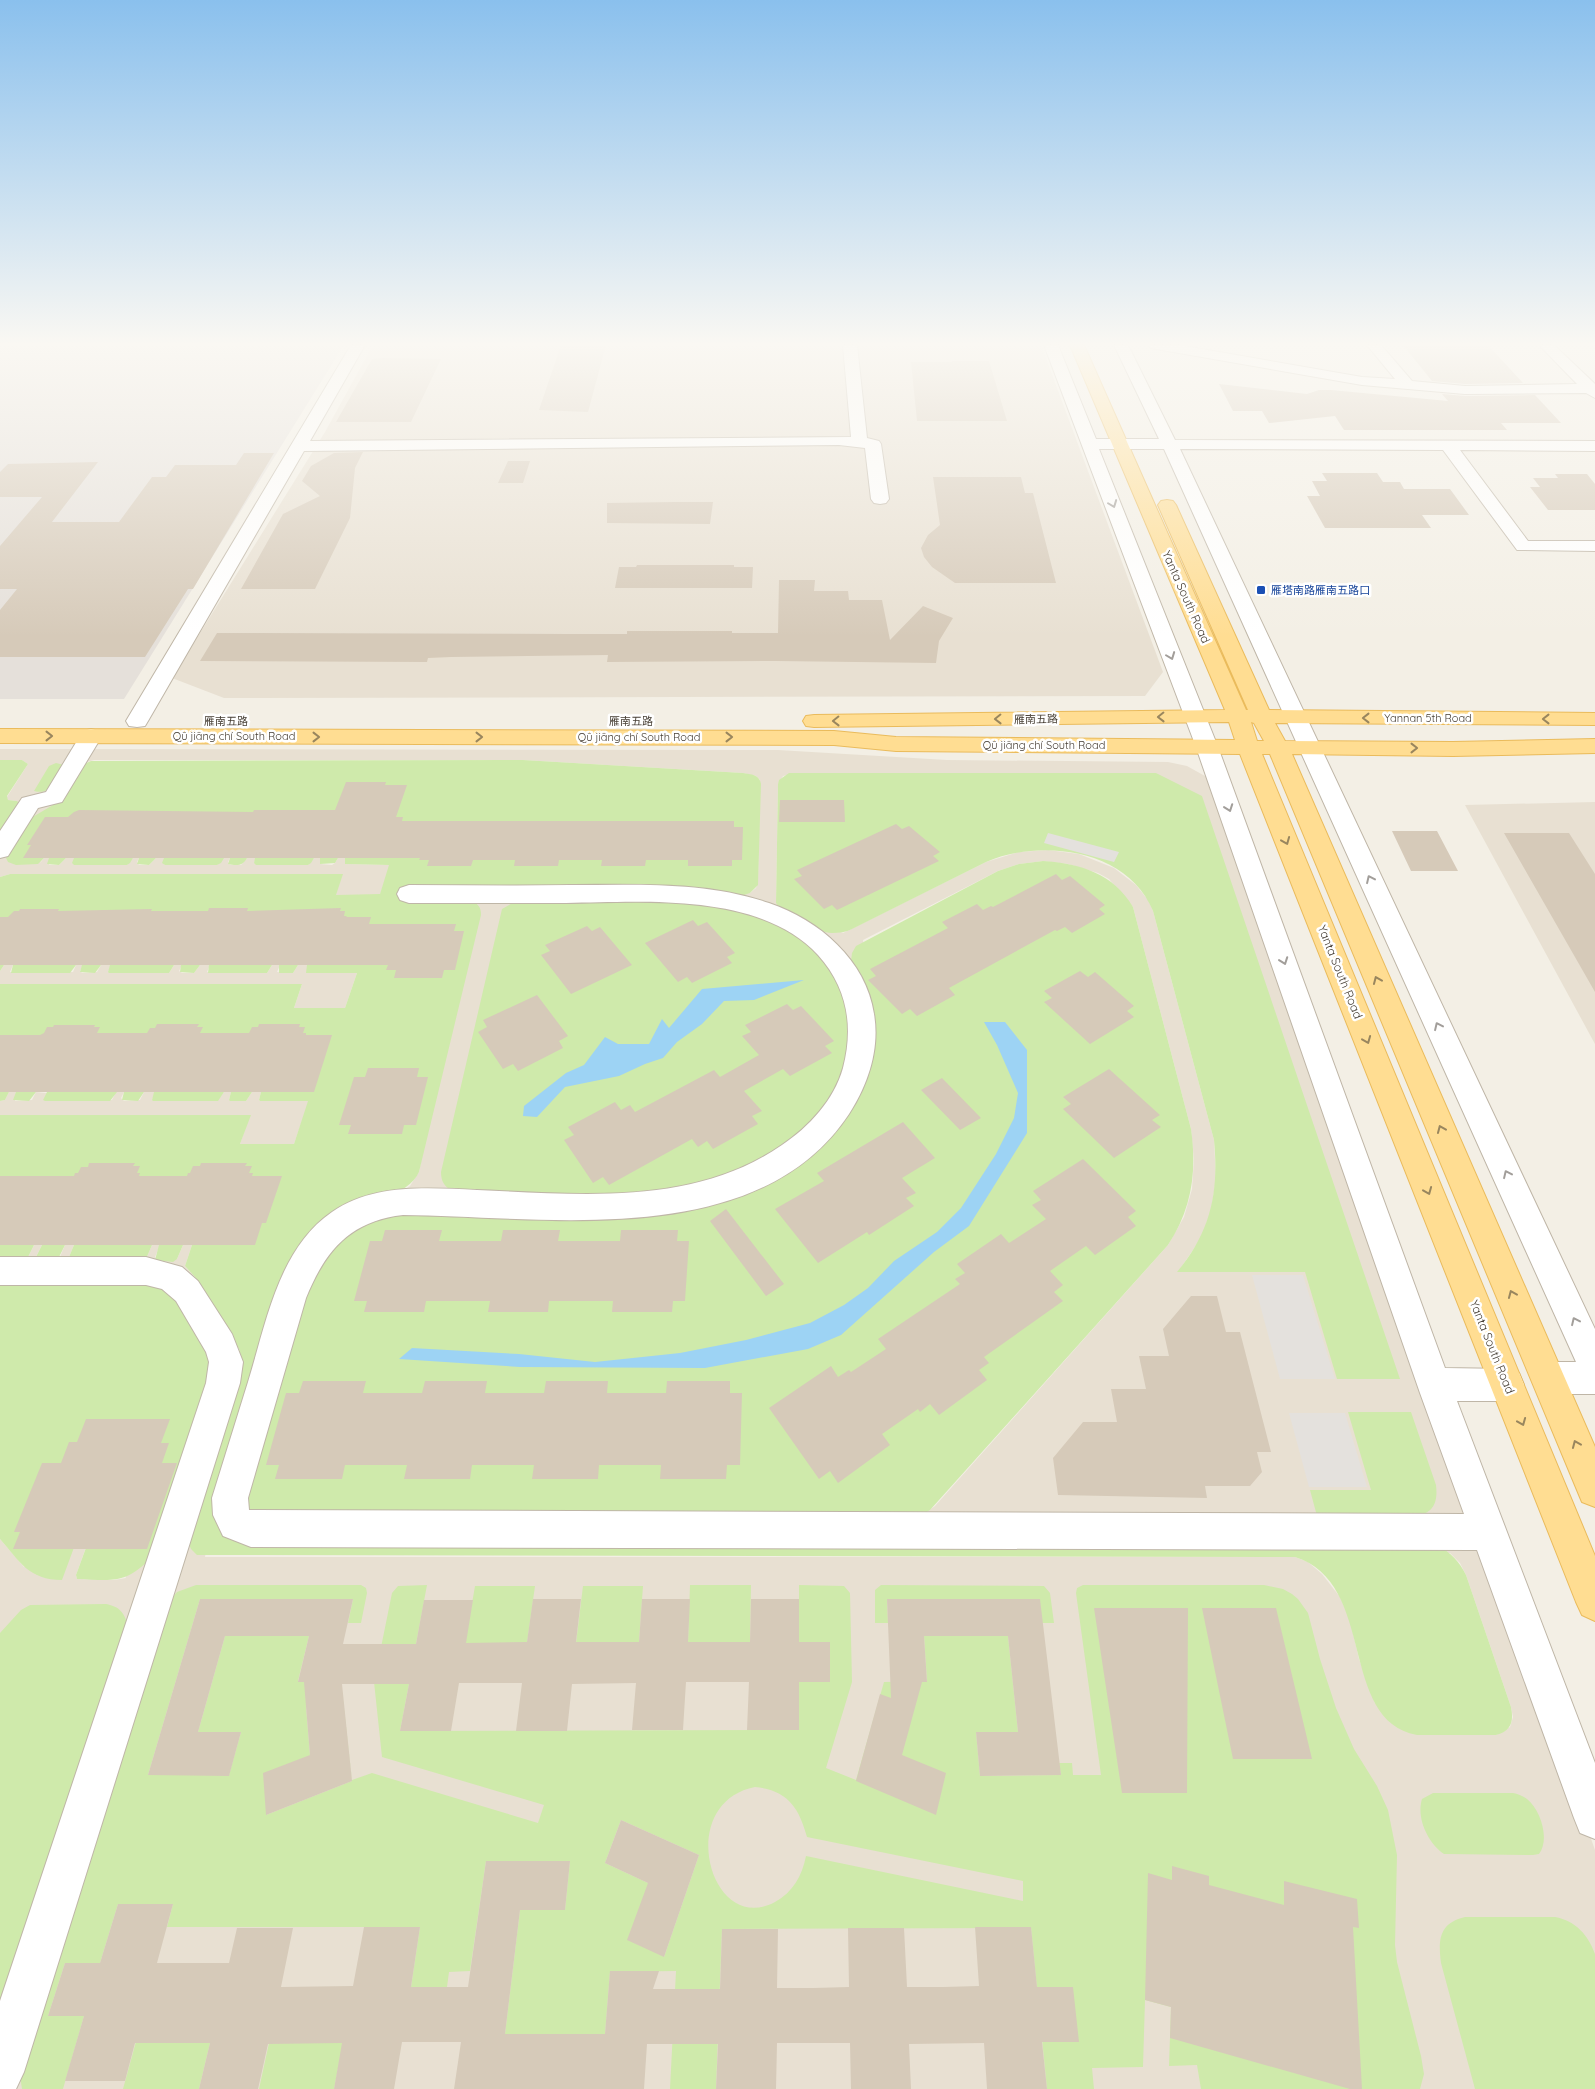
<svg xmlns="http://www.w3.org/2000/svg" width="1595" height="2089" viewBox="0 0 1595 2089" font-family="Quicksand,'Noto Sans SC',sans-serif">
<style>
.residential{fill:#e8e0d2;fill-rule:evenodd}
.industrial{fill:#e5e0da}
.green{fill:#cfeaab;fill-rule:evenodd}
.parking{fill:#e4e1dd}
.water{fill:#9dd3f4}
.building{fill:#d6cab9}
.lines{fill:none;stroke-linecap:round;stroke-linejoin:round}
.minor-casing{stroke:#bfb6a7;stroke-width:2}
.major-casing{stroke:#eabb5c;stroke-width:2}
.minor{fill:#fff;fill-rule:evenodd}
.major{fill:#ffdd92;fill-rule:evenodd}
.oneway{stroke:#a29e9a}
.oneway2{stroke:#99865e}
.transit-dot{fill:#1a4fb4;stroke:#fff;stroke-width:2}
.labels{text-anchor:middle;stroke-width:5;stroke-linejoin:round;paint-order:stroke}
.far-transit-label{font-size:11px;fill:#164399;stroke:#fff;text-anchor:start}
.far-street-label{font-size:11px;fill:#463e34;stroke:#fff}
.street-label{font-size:12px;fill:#463e34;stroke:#fff}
</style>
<rect width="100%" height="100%" fill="#f3efe5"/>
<path class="residential" d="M373,345H1041L1163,672L1145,696L224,698L172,678L325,432Z
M0,749L778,750L947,760L1168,762L1187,766L1205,776L1220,793L1595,1850V2089H0V1539L24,1567L86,1514H98L76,1575L77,1579L114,1580L126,1578L27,1259L34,1245H42L36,1257L59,1259L65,1245H74L69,1257L146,1259L152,1245H160L155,1257L157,1261H164L177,1259L183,1245H192L185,1266L195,1277L236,1341L241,1357L205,1557H1295L1308,1562L1322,1574L1340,1597L1350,1620L1359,1659L1375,1703L1496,1735L1510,1727L1513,1717L1511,1707L1466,1575L1460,1563L1450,1553L247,1543L230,1539L220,1530L215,1516L297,1257L410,1186L419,1172L472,901L750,893L756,888L758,882L760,780L756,776L743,773L523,760H94L87,762L40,863L44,858H50L49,865H59L66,858H75L73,863L127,865L133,858H139L137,862L139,865H149L156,858H165L163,863L165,865H217L223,858H230L228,862L230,865H241L247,858H256L254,863L308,865L314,858H320V864L332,865L335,863L338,858H346V864L390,865L380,895H335L342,874H10L0,877V833L17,801L8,800L7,797L28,764L22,760H0ZM796,773H1156L1337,1379L1305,1272H1178L1201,1238L1211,1211L1216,1179L1214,1140L1153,911L1148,900L1136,885L1114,868L1079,854L1048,850L1019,852L986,862L843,933L776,903L778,784L783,776ZM1043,861L1068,864L1098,873L1109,879L1133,907L1191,1129L1194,1159L1192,1189L1184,1217L1168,1245L935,1506L925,1513L863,940L998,871L1019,864Z
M1595,802V1044L1465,805Z
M4,965H13L10,972H73L76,965H83L80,971L82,973L97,972L101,965H111L108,972L169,973L174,965H182L179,971L182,973H194L200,965H210L207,972L267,973L272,965H280L277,972L293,973L298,965H307V973H357L345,1008H294L302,984H0V971Z
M9,1092H16L15,1101L32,1100L36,1092L112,1100L116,1092H124L121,1098L124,1101L140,1100L144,1092H155L152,1100L217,1101L224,1092H231L229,1100L246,1101L252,1092H261L259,1100L260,1101H309L294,1144H240L250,1115H0V1101L5,1100Z"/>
<path class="industrial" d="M0,345H344L124,699H0Z"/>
<path class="green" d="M0,760H22L28,764L7,796L8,800L17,801L19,803L0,833Z
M523,760L743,773C751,774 760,775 761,784L758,885L750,893L741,896L472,901C478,904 481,907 481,915L419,1172C409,1196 361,1205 338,1214L215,1516C222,1536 228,1538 247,1543L1437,1545C1451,1553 1459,1561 1466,1575L1511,1707C1514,1722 1511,1731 1496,1735H1417C1337,1720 1378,1583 1295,1557L197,1555L191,1549L188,1542L241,1357L239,1349L195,1277L185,1266L192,1245H183L177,1259L173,1262L155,1260L159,1245H152L146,1259L69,1257L74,1245H65L58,1259L36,1257L42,1245H34L27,1259L0,1261V1115H251L240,1144H294L308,1101H260L259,1100L261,1092H252L246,1101H230L229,1100L231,1092H224L218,1101H153L152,1100L154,1092H144L138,1101L122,1100L124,1092H117L110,1101H45L43,1100L47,1092H36L29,1101L13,1100L16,1092H9L5,1100L0,1101V984H302L294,1008H345L357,973H306L307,965H298L293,973H279V965H272L267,973H208L209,965H200L194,973L180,972L181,965H174L169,973H109L108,972L110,965H101L95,973L80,972L82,965H76L70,973H11L13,965H4L0,971V877L10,874H343L336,895L380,894L389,865L345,864V858H338L335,863L320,864V858H314L311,863L308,865H256L254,863L255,858H247C243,866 237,866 228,864L230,858H224L221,863L217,865H165L162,863L164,858H156L149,865L137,864L139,858H133L130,863L127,865H74L72,863L74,858H66L59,865L47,864L49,858H44L38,864L16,865L8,862L6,858L8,855L31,818L58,802L84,764L91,761Z
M56,763L64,765C57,778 52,796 34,791L49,766Z
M789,773H1156L1202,796L1400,1379H1337L1305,1272H1177C1211,1231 1219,1192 1214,1140L1153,911C1128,849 1041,838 986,862L852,929C846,932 839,933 832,933C819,933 783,914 776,903L778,784L779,780Z
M1043,861C1080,863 1114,874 1133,907L1191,1129C1197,1171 1192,1209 1168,1245L930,1510L925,1513L248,1514L243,1498L297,1316L332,1242L377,1215L677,1211L850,1107L851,961L852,953L856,946L998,871L1019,864Z
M651,900L721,906L769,920L806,941L838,977L853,1037L835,1093L806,1130L735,1175L634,1197L452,1191C444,1186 441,1181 441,1172L502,909L516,901Z
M0,1283H142C148,1284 155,1284 161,1286C177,1293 207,1349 213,1366L150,1559C124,1585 111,1580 77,1579L76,1575L98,1515H86L62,1580C29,1580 20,1562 0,1539Z
M1348,1412H1411L1436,1485C1438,1502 1434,1513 1416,1516H1317L1310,1490H1371Z
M196,1585H361L366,1588L367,1593L361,1623H348L353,1599H200L148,1775H229L241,1732H198L225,1636H309L298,1681L341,1682L352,1780L372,1773L538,1823L544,1805L382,1757L374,1682L392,1593L398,1586L427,1585L416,1644H385L409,1684L400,1731L798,1730L799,1682L830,1681V1642H799V1585L844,1586L850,1593L852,1682L826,1768L856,1780L884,1682L927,1681L924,1636H1008L1018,1732H976L980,1776L1061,1775L1059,1763H1072L1073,1775H1101L1076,1593L1077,1588L1083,1585H1264L1283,1589L1292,1594L1298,1599L1308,1613L1320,1659L1336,1708L1354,1749L1377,1786L1388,1810L1397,1855L1395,1945L1397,1962L1421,2056L1424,2074L1420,2089H1201L1197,2065L1169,2066L1171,2007L1145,2000L1143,2067L1092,2068L1094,2089H1047L1031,1928L722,1929L716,2089H670L676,1971L610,1972L605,2034H505L520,1910H565L570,1861H486L470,1971L449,1972L447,1987H411L420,1927H167L173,1904H118L100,1963H65L48,2016H84L63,2089H22L20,2076L169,1601L177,1592ZM342,1694L352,1781L266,1815L310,1755L306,1707ZM755,1787C787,1790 799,1807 807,1837L1023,1881V1901L806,1856C802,1876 793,1892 775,1902C710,1937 674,1803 755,1787ZM621,1820L699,1855L664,1957L648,1883L605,1863Z
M690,1585H751L750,1642H688Z
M881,1585L1044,1586L1050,1593L1054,1623H1042L1039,1599H887L888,1623H875V1590Z
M475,1586H535L527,1643L465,1644Z
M583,1586H643L639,1642L576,1643Z
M106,1604C120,1607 124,1612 128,1626L0,2018V1633L21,1610L30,1605Z
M1433,1793H1513C1518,1794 1523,1796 1527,1799C1541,1810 1550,1840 1539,1854L1533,1855L1444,1854C1428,1843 1416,1818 1422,1799Z
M1465,1917H1555C1576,1921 1588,1935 1595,1954V2089H1475L1441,1963C1438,1940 1439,1923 1465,1917Z
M143,2016L210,2043L199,2089H123Z
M343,2042L334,2089H259L269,2043Z"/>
<path class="parking" d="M1048,833L1119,852L1114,862L1044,843Z
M1252,1275H1303L1335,1379H1280Z
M1345,1413L1367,1487H1309L1289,1413Z"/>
<path class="water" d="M804,980L754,1000L724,1001L702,1024L677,1042L663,1058L645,1064L619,1076L565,1087L537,1117L523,1116L524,1106L566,1073L584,1065L605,1037L618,1044H649L662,1019L669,1028L702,989Z
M984,1022H1005L1027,1050V1133L969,1226L934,1252L841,1335L808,1349L705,1368L520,1367L399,1359L412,1348L519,1354L595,1362L680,1353L746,1340L810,1323L844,1305L868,1288L894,1261L937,1232L961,1208L996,1154L1014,1118L1018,1093L997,1045Z"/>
<path class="building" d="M561,345H606L588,412L539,410Z
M1403,345H1488L1523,383L1465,384L1432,381Z
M382,358L441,359L411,422H336L372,359Z
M952,361H989L1007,421H917L911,362H952Z
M1219,384L1307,394L1319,390H1331L1448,401L1442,394L1465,396L1535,395L1561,423H1501L1507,430H1344L1335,416L1269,423L1262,411H1233Z
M363,452L355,468L350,518L315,589H241L283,514L320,496L302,481L311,466L334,453Z
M244,453H274L193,589H188L145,657H0V610L17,589H0V546L42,497H0V472L8,464L98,462L52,522H119L152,477H166L175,465H236Z
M508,461H530L523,483H498Z
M1322,473H1377L1383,482H1400L1404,489H1450L1469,515H1422L1431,528H1325L1307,496H1320L1312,481H1327Z
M1555,474H1587L1595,484V510H1548L1530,487H1540L1533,478H1558Z
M933,477H1021L1025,493H1033L1056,583H955L932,567L924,557L921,548L928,535L940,525Z
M676,502H713L710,524L607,523V503Z
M637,565H734V567H753L752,588H615L619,567H636Z
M779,580H815L814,591H848L849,600H882L890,640L923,606L953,618L939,641L936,663L776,661L607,662L608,655L451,657L428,658L427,662L200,661L217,633L570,634H627V631H732V633H778Z
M346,782H386L385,785H407L396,817H403L402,821H734V827H743L742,860H732V866H688V860H646L645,866H601L602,860H559L558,866H514L515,860H473L471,866H427L429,860H419L420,858H23L31,845H27L45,817H68L74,812L79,810L253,812L254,810H335Z
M780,800H844L845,822H779Z
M896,824L902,829L909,826L940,852L933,856L939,861L837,910L832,905L824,909L794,879L802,876L797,870Z
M1392,831H1437L1458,871H1411Z
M1504,833H1569L1595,874V992Z
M1056,874L1062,880L1070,876L1105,905L1099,909L1105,914L1072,933L1065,927L1057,931L1055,930L949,988L955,995L917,1016L910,1009L902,1014L868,980L876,976L870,969L948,928L942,922L977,904L983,910L991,906L993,907Z
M209,908H248L247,911L341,908L340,911H345L344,916H347L346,917H371L369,924H456L454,931H464L455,970H444L442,978H394L396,970H386L388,965H0V917H8L14,911H19L20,909H59L58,911L152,909L151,911H208Z
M693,920L698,926L707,922L735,953L727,957L732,963L692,983L687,977L678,982L645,943Z
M587,926L592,931L600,927L632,965L571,994L541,955L550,951L545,945Z
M1080,971L1088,977L1095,972L1134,1006L1127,1011L1134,1017L1090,1044L1044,1002L1052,998L1044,991Z
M537,995L568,1036L559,1041L563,1048L518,1071L513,1064L503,1069L478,1032L487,1027L483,1020Z
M787,1004L793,1010L801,1006L834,1041L825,1046L832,1053L790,1076L783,1069L744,1091L762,1111L752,1116L758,1124L713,1149L707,1141L698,1147L692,1139L609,1185L603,1177L593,1183L564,1140L574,1135L568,1127L615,1102L621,1110L630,1105L635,1112L714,1070L720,1077L759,1055L742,1036L751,1032L745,1025Z
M157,1024H199L197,1027H203L200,1033H249L252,1027H258L259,1024H300L299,1027H305L303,1033H306V1035H332L314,1092H0V1035H40L44,1033L47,1027H53L54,1025H95L94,1027H100L97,1033H147L150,1028H155Z
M368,1068H419L417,1077H428L416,1125H404L402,1134H348L351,1125H339L354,1077H365Z
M1109,1069L1160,1115L1152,1120L1161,1127L1114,1158L1063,1109L1071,1104L1063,1097Z
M942,1078L981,1118L960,1130L921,1090Z
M903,1122L935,1158L902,1178L916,1193L906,1198L914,1206L869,1235L867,1232L818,1263L775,1209L824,1181L817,1173Z
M1083,1159L1136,1211L1128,1217L1136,1226L1095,1255L1086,1246L1050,1271L1063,1285L1054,1292L1063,1301L984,1357L989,1363L979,1370L987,1380L939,1415L930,1404L920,1412L918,1409L882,1434L890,1445L838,1483L830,1471L819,1479L769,1408L831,1366L838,1377L849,1370L851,1372L886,1349L878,1339L960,1284L955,1279L965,1273L957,1264L1001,1234L1009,1243L1046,1219L1032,1205L1041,1200L1033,1191Z
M89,1163H135L133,1166H140L137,1173H140L139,1176H187L188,1173H190L193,1166H200L201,1163H247L245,1166H252L249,1173H253L252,1176H282L266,1223H262L255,1245H0V1176H74L75,1173H78L81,1167H88Z
M726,1209L784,1284L766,1296L710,1221Z
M385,1230H442L439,1241H501L503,1230H560L558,1241H620L621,1230H678L677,1241H689L685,1301H673L672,1312H612L613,1301H549L548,1312H488L490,1301H426L424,1312H364L367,1301H354L370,1241H382Z
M1191,1296H1217L1226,1332H1240L1271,1452H1257L1262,1472L1250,1486H1205L1207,1498L1058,1495L1053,1458L1083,1422H1117L1111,1389H1146L1139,1356H1169L1163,1329Z
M303,1381H366L363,1393H422L425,1381H487L485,1393H544L546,1381H608L607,1393H666L667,1381H730V1393H742L740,1465H727L726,1479H660L661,1465H599L598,1479H532L534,1465H472L470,1479H404L407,1465H345L342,1479H275L279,1465H266L286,1393H299Z
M86,1419H170L161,1443H169L162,1463H177L147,1549H13L20,1532H14L42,1463H61L69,1442H77Z
M200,1599H353L343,1644H416L424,1600H473L466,1643L527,1642L533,1599H581L576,1642H639L642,1599H690L688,1642H750L751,1599H799V1642H830V1682H799V1730H747L749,1682H686L683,1730H632L636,1683L572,1684L567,1731H516L522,1683H459L451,1731H400L409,1684H342L352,1781L266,1815L263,1773L310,1755L304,1682H298L309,1636H225L198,1732H241L229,1776L148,1775Z
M887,1599H1040L1061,1775L980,1776L976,1732H1018L1008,1636H924L927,1682H922L902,1755L946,1773L936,1815L856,1781L880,1694L891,1698Z
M1094,1608H1188L1187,1793H1122Z
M1202,1608H1276L1312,1759H1233Z
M621,1820L699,1855L664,1957L627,1940L648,1883L605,1863Z
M486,1861H570L565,1910H520L505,2034H605L610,1971H659L653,1989H720L722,1929H778L777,1988H813L849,1987L848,1928H904L907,1987H943L979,1986L975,1927H1031L1037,1987H1073L1079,2042H1042L1047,2089H987L984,2043L909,2044L911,2089H851L850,2043H777L776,2089H716L718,2044H647L644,2089H454L461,2042H402L394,2089H334L342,2043L268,2044L258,2089H199L210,2043H135L125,2081H65L84,2016H48L65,1963H100L118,1904H173L157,1963H229L237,1928H293L281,1987L353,1986L364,1927H420L411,1987H468Z
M1172,1866L1209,1876V1885L1284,1905V1881L1357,1899L1359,1928L1353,1927L1362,2089H1350L1170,2038L1171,2007L1145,2000L1148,1873L1172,1880Z"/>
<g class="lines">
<g class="minor-casing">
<path id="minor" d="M351,345H365L310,441L851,437L843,345H857L867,438L879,441L881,444L889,499L886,503L880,504L874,503L871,499L865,448L839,445L304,451L148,721L145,726L137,727L129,726L126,721Z
M1044,345H1058L1096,439H1159L1114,345H1128L1175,440L1595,441V451L1460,450L1528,541H1595V551L1517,550L1443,450L1180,449L1595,1329V1394H1548L1536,1389L1531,1378L1536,1367L1548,1362H1576L1164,449H1099L1218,747L1445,1368L1507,1369L1519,1373L1524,1385L1519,1397L1507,1401H1457L1595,1763V1839L1580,1833L1574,1818L1477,1550L251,1547L223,1536L213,1515L212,1498C224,1459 236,1421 248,1382C266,1324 278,1249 332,1212C374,1183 428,1188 477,1190C580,1194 693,1207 782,1145C809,1127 834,1100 843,1068C854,1026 847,987 818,955C760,892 644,902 566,903C514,903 461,903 409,903L400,900L397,894L400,888L409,885C463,885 517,886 570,885C636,885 705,881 769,903C819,920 866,960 874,1014C880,1049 868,1085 849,1114C757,1253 544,1216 403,1215C350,1221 325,1251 306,1298L248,1498L249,1510L1464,1514L1420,1393L1196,747Z
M1149,345H1179L1362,377L1395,379L1367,345H1381L1412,381L1465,386L1577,384L1539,345H1554L1595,384V398L1586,393L1465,394L1362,385L1156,349L1151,348Z
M91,729L99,731L102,736L62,802L38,808L8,856L0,858V831L22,798L46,792L83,731Z
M0,1257H146L182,1267L198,1281L232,1334L243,1362L240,1383L24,2072L16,2089H0V2001L206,1383L209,1362L206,1352L176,1301L162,1289L146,1285H0Z"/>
</g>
<g class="major-casing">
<path id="major" d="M1070,345H1084L1246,710H1248L1158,505L1161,501L1167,500L1173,501L1176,505L1269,710L1595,713V725L1275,723L1285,741L1453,742L1595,739V753L1453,756L1292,754L1595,1447V1507L1582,1502L1270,754H1262L1595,1556V1621L1582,1615L1576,1602L1240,754L896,751L834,745L0,743V729L834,731L896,737L1235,740L1229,722L814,727L806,726L803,721L806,716L814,715L1225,710ZM1251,722L1254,723L1264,741H1257Z"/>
</g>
<use href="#minor" class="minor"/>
<use href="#major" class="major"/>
</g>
<defs><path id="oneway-chevron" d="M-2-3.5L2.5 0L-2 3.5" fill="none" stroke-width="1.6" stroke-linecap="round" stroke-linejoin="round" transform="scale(1.25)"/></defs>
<g class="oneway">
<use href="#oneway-chevron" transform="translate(1113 504) rotate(69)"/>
<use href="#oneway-chevron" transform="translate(1171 656) rotate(69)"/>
<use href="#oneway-chevron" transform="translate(1229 808) rotate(70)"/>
<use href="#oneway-chevron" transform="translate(1370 879) rotate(-115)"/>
<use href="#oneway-chevron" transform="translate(1284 961) rotate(70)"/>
<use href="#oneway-chevron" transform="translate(1438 1026) rotate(-115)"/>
<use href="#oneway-chevron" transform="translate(1507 1174) rotate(-115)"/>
<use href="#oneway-chevron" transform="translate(1575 1321) rotate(-115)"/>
</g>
<g class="oneway2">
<use href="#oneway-chevron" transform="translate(1161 717) rotate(179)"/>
<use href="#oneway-chevron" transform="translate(1366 718) rotate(-180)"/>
<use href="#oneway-chevron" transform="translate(998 719) rotate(179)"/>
<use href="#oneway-chevron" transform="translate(1546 719) rotate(-180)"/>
<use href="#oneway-chevron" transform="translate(836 721) rotate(179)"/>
<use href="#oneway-chevron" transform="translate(49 736)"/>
<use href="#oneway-chevron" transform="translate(316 737)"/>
<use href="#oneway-chevron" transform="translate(479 737)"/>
<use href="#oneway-chevron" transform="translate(729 737)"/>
<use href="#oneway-chevron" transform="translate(1414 748)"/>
<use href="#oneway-chevron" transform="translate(1286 841) rotate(68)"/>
<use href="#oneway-chevron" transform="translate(1377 980) rotate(-113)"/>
<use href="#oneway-chevron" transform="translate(1367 1040) rotate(68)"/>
<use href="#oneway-chevron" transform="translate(1441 1129) rotate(-113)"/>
<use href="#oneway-chevron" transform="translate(1428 1191) rotate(68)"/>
<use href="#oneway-chevron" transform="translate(1512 1294) rotate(-113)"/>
<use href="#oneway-chevron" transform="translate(1522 1422) rotate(68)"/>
<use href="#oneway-chevron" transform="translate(1576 1444) rotate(-113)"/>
</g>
<linearGradient id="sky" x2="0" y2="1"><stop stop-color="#8ac0ed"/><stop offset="0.54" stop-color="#faf8f3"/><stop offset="1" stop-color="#faf8f3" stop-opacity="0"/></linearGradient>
<rect width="1595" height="637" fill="url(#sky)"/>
<rect class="transit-dot" x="1256" y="585" width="10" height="10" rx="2.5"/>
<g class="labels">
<g class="far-transit-label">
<text x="1271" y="594">雁塔南路雁南五路口</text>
</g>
<g class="far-street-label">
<text x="1428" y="722">Yannan 5th Road</text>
<text transform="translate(1036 719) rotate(-1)" y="4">雁南五路</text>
<text x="226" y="725">雁南五路</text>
<text x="631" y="725">雁南五路</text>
<text x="234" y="740">Qū jiāng chí South Road</text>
<text x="639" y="741">Qū jiāng chí South Road</text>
<text x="1044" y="749">Qū jiāng chí South Road</text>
</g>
<g class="street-label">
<text transform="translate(1186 597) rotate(66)" y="4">Yanta South Road</text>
<text transform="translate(1340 972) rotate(68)" y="4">Yanta South Road</text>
<text transform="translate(1492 1347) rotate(68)" y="4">Yanta South Road</text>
</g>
</g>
</svg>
